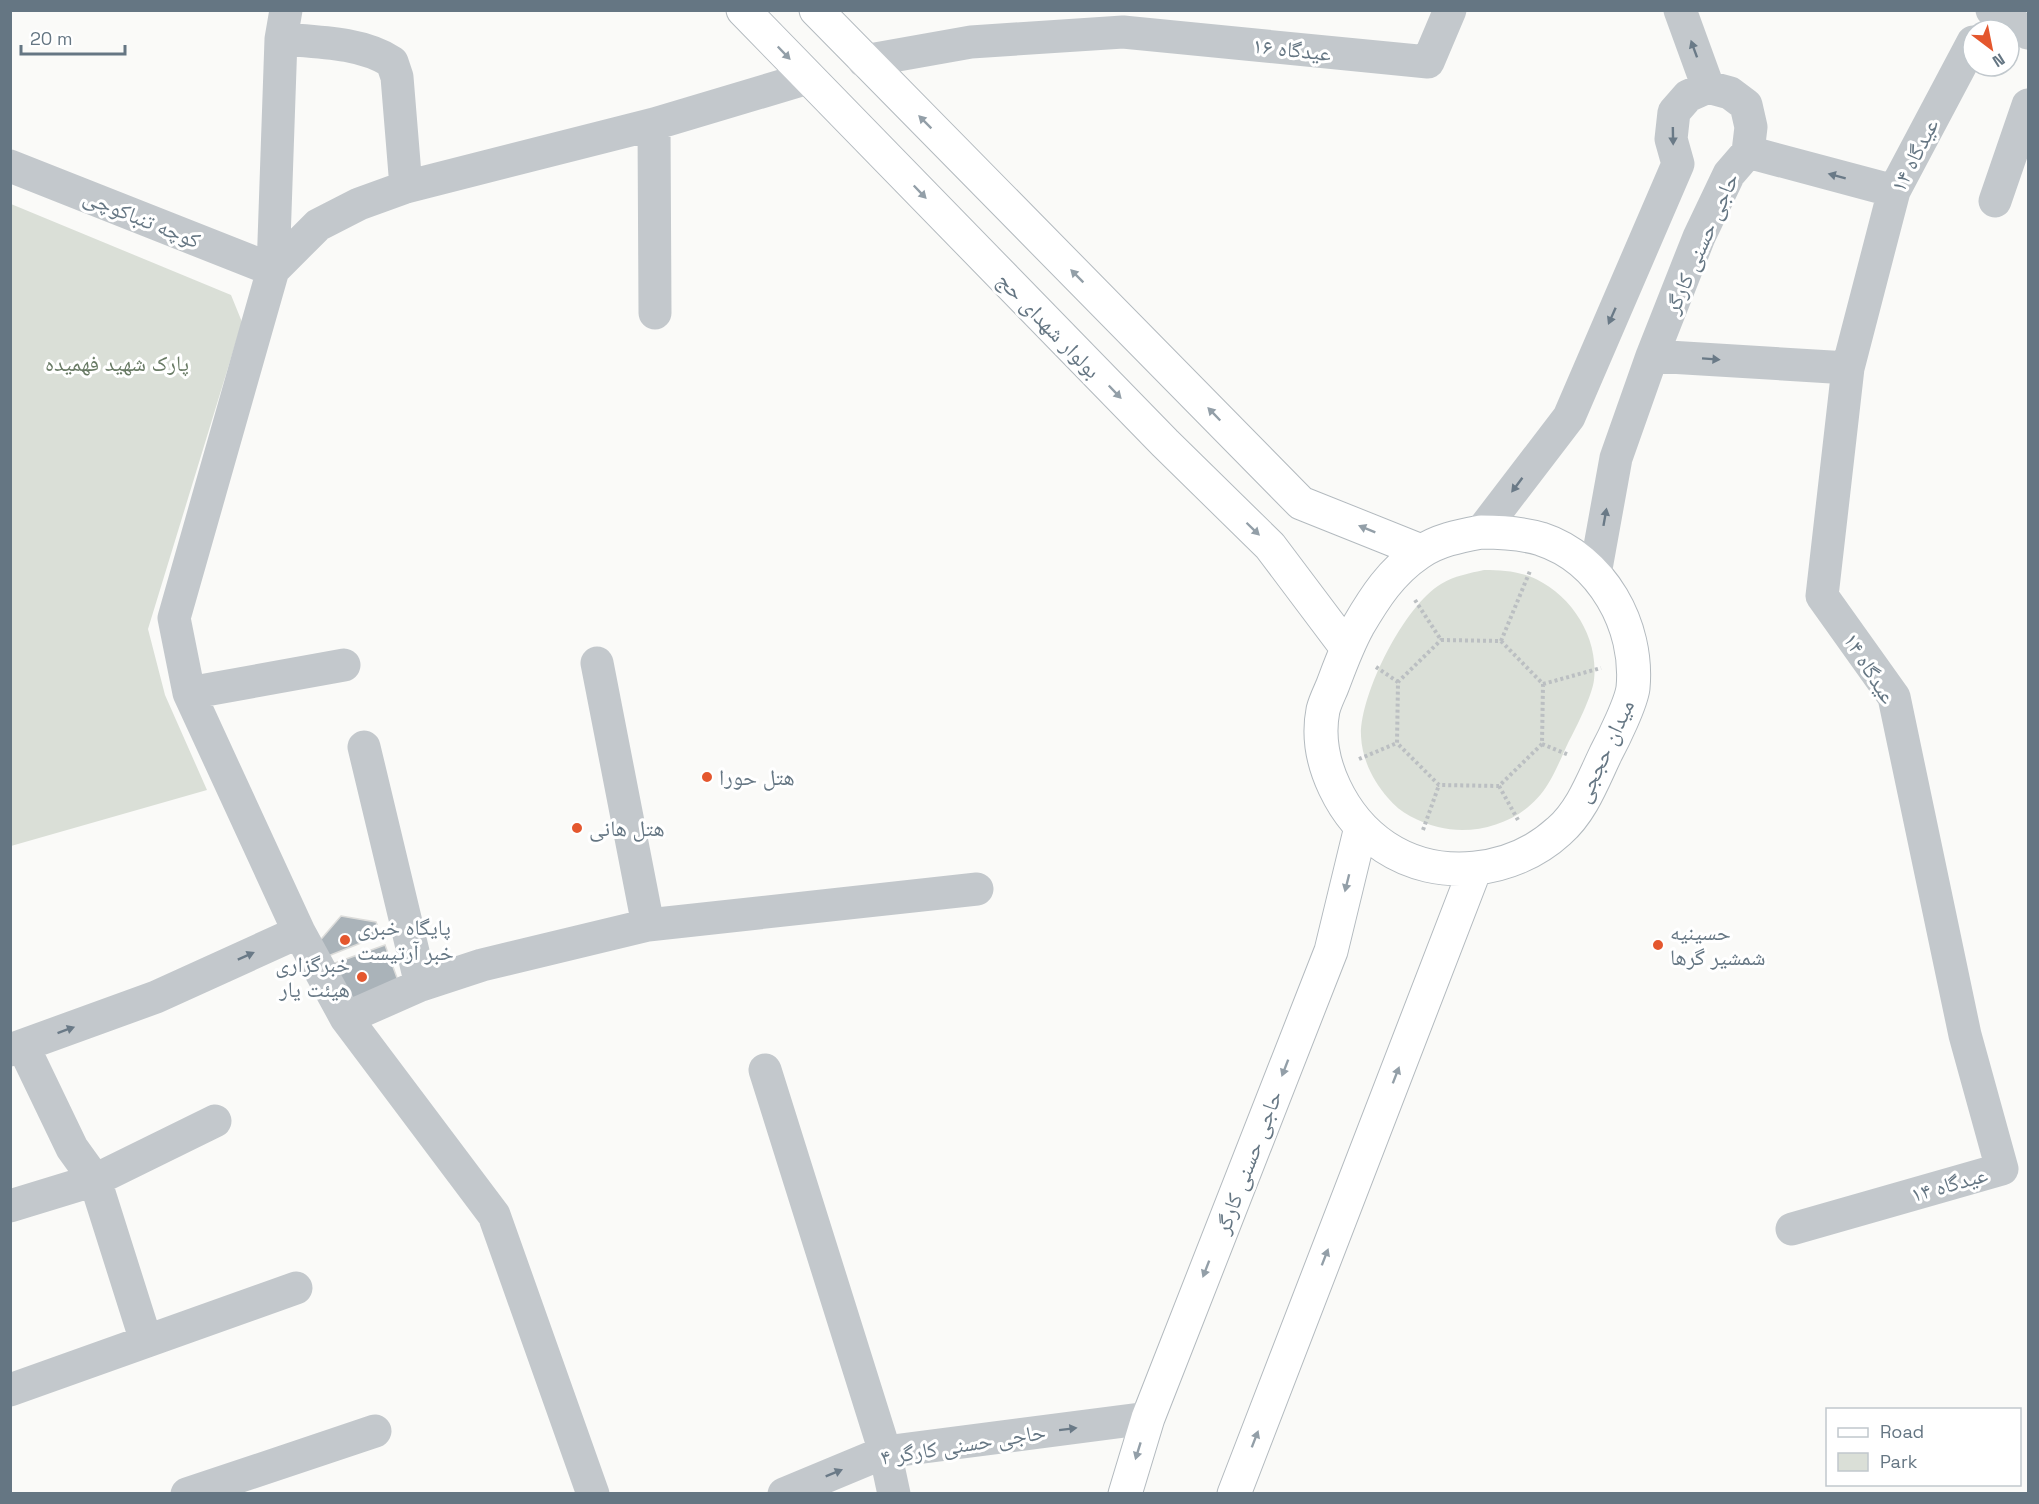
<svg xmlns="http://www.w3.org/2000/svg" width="2039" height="1504" viewBox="0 0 2039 1504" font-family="'Space Grotesk','Noto Naskh Arabic',sans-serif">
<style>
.green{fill:#dadfd7}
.building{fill:#aab3b9;stroke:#dcdcda;stroke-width:1.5}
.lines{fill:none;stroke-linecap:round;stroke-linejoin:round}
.secondary-casing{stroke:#b3babf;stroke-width:35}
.path{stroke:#bbbfc2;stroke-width:4;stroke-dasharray:3 3;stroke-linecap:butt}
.street{stroke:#c3c8cc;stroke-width:33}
.secondary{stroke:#fff;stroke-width:33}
.oneway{fill:#6a7a87}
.oneway2{fill:#939fa8}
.poi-dot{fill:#e4572e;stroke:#fff;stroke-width:2}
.labels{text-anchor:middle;stroke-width:6;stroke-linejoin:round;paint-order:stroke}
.street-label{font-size:22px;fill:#657683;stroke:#fff}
.park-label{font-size:22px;fill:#687a64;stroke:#fff}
.poi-label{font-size:22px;fill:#657683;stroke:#fff;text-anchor:start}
</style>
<rect width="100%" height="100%" fill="#fafaf8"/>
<path class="green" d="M11,204L231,295L242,322L148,629L165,695L207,790L11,846Z
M1484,570C1500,570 1514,571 1529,576C1570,592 1599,636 1594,680C1592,696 1576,728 1568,743C1562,756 1556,771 1548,784C1526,821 1478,837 1438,827C1419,822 1400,813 1388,798C1373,781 1362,759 1361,736C1360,694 1404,606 1441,584C1454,576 1470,573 1484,570Z"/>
<path class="building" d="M341,916L376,922L381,935L323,958L317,944Z
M385,945L400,986L345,1010L324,967Z"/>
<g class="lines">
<g class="secondary-casing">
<path id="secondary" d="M743,10L1165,443L1270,546L1346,647
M816,10L1301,503L1421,551
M1481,532C1502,532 1521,533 1541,539C1602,559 1639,626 1633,688C1631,703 1614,738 1606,753C1593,780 1582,811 1559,831C1512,874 1438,882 1385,847C1343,819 1313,761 1323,710C1325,702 1329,694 1332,687C1340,666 1347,646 1358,626C1375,597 1391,572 1419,553C1438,540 1460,536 1481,532Z
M1125,1494L1148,1418L1331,951L1361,827
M1234,1494L1475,869"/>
</g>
<path class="path" d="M1415,600L1441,640
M1441,640L1501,641L1543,684L1542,744L1499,786L1439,785L1397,743L1398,682Z
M1501,641L1530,571
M1376,667L1398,682
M1543,684L1601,668
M1542,744L1569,755
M1359,759L1397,743
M1499,786L1518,820
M1423,830L1439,785"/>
<path class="street" d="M286,10L281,39C317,42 361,42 392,62L397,77L406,187
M1680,10L1708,87
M1992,10L2028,33
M281,39L273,270L174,618L189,693L299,932L346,1018L494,1215L593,1494
M864,61L971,42L1123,32L1428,62L1450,10
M654,124L655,313
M1748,152L1894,191
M10,166L273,270
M1995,201L2028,105
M273,270L318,225L359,204L406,187L654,124L808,78
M1652,356L1848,368
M1481,532L1569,417L1678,164L1671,139L1674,112L1688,96L1708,87L1730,93L1746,105L1751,127L1748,152L1729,174L1699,237L1652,356L1616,458L1595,574
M597,663L648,925
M189,693L344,665
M364,747L421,985
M346,1018L421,985L482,965L648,925L977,889
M23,1046L72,1148L95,1180L146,1341
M10,1050L156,997L299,932
M765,1070L885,1452L894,1494
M10,1206L95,1180L215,1121
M1792,1229L2002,1169L1965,1035L1894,697L1822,596L1848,368L1894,191L1973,42
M10,1390L296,1288
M187,1494L375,1431
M784,1494L885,1452L1148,1418"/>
<use href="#secondary" class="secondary"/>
</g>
<defs><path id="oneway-solid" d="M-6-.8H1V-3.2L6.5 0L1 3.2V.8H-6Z" transform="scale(1.5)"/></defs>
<g class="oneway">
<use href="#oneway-solid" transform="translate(1694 49) rotate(-110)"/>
<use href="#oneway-solid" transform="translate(1673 136) rotate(89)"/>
<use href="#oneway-solid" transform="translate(1837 176) rotate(-165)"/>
<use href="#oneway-solid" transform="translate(1612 316) rotate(114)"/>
<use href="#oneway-solid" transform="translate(1711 359) rotate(4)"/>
<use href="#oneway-solid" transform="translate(1517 485) rotate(127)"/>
<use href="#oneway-solid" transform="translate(1605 517) rotate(-80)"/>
<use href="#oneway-solid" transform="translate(246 956) rotate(-24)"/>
<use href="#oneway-solid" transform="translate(66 1030) rotate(-20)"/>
<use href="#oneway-solid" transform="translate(1068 1429) rotate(-7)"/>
<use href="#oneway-solid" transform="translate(834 1473) rotate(-22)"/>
</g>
<g class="oneway2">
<use href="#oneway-solid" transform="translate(784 53) rotate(46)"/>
<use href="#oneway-solid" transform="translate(925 122) rotate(-135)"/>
<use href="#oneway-solid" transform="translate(920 192) rotate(46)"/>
<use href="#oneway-solid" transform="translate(1077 276) rotate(-135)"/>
<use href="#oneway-solid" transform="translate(1115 392) rotate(46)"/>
<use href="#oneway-solid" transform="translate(1214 414) rotate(-134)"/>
<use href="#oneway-solid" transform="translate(1253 529) rotate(44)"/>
<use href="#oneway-solid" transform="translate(1367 529) rotate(-158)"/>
<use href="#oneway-solid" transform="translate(1347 883) rotate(104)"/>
<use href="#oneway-solid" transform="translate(1285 1068) rotate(111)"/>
<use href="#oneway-solid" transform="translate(1396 1075) rotate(-69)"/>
<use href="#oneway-solid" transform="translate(1325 1257) rotate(-69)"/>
<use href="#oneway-solid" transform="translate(1206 1269) rotate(111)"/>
<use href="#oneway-solid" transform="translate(1255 1439) rotate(-69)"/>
<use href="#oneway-solid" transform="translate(1138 1451) rotate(107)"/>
</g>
<g class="poi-dot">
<circle cx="707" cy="777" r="6"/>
<circle cx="577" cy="828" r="6"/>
<circle cx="345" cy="940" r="6"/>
<circle cx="1658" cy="945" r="6"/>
<circle cx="362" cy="977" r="6"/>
</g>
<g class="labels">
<g class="street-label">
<text transform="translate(1292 49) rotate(6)" y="8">عیدگاه ۱۶</text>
<text transform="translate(1914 155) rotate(-63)" y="8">عیدگاه ۱۴</text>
<text transform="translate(142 218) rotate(22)" y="8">کوچه تنباکوچی</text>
<text transform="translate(1701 243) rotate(-66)" y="8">حاجی حسنی کارگر</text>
<text transform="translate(1049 325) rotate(46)" y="8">بولوار شهدای حج</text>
<text transform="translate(1870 668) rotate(58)" y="8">عیدگاه ۱۴</text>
<text transform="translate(1604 751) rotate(-65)" y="8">میدان حججی</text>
<text transform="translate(1248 1162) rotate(-69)" y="8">حاجی حسنی کارگر</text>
<text transform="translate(1949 1184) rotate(-16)" y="8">عیدگاه ۱۴</text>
<text transform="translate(963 1444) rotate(-9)" y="8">حاجی حسنی کارگر ۴</text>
</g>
<g class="park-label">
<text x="117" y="371">پارک شهید فهمیده</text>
</g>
<g class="poi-label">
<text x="719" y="785">هتل حورا</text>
<text x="589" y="836">هتل هانی</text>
<text x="357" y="935">پایگاه خبری<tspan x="357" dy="25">خبر آرتیست</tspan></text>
<text x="1670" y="940">حسینیه<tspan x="1670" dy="25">شمشیر گرها</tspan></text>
<text x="350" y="972" text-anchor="end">خبرگزاری<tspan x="350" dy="25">هیئت یار</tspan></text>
</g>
</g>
<rect width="2039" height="1504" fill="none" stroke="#657683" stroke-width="24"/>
<rect x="1826" y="1408" width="195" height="78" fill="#ffffff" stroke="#c1c8cd" stroke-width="1.5"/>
<rect x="1838" y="1428" width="30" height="9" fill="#ffffff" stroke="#c1c8cd" stroke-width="1.5"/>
<text x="1880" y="1438" font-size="18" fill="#657683">Road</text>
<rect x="1838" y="1453" width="30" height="18" fill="#dadfd7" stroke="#c1c8cd" stroke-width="1.5"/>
<text x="1880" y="1468" font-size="18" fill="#657683">Park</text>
<g transform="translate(1991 48) rotate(148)"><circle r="28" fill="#ffffff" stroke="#c1c8cd" stroke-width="1.5"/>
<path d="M0-4.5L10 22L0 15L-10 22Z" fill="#e4572e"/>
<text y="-9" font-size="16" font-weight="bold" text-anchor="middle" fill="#657683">N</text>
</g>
<path d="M21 45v9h104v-9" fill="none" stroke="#657683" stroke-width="3"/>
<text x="30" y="45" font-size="18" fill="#657683" stroke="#ffffff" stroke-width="4.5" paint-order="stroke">20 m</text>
</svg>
